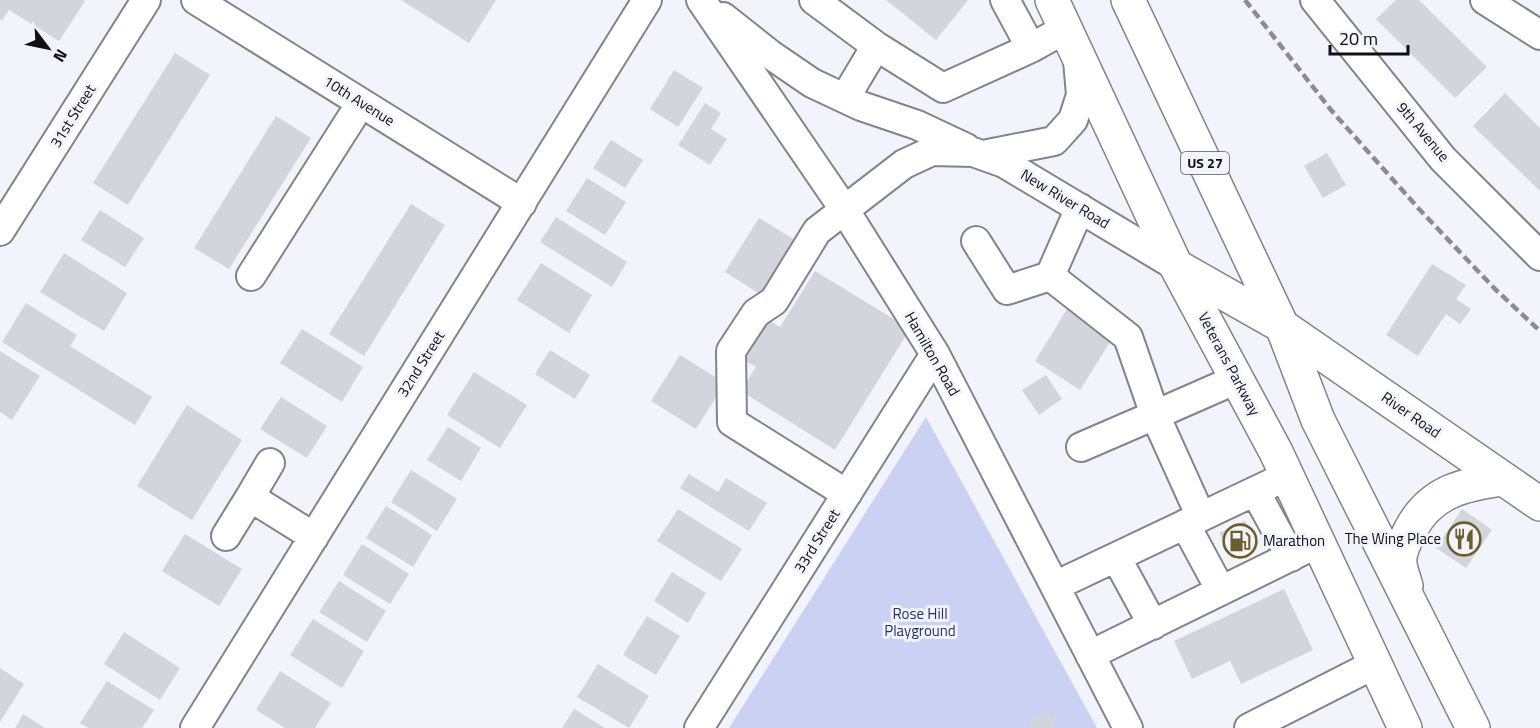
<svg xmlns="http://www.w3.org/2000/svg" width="1540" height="728" viewBox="0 0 1540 728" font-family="'Titillium Web',sans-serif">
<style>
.green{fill:#cad1f3}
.building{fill:#d3d5dd}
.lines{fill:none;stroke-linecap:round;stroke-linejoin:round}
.minor-tunnel{stroke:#d0d2d9;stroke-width:28;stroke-dasharray:28 14;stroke-linecap:butt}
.minor-casing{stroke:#82838b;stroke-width:32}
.major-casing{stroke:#82838b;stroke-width:36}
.minor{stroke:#fff;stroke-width:28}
.major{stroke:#fff;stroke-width:33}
.rail{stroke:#8b8c92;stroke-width:4.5;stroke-dasharray:9 4.5;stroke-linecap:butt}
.labels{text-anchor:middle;stroke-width:6;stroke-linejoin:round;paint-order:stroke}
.shield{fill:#f2f4fc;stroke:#535459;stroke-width:1.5}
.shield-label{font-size:14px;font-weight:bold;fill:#0f1013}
.street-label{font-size:15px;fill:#0f1013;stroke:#f2f4fc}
.poi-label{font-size:15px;fill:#0f1013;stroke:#f2f4fc;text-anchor:end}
.park-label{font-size:15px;fill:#2a3060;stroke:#f2f4fc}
</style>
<rect width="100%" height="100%" fill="#f2f4fc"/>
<path class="green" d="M926,417L1097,728H729Z"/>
<path class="building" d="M0,0H83L85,1L59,41L9,10L2,21L0,19Z
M401,0H496L469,43Z
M886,0H968L936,40Z
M1396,0H1419L1487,67L1455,98L1376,19Z
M175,53L210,75L128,205L93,183Z
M674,70L703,88L678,127L650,109Z
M1505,93L1540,128V191L1473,126Z
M705,103L721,113L711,129L727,139L710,165L678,145Z
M276,116L311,138L229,269L194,248Z
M611,140L643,160L625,188L593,168Z
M1327,153L1346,185L1323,198L1304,166Z
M587,178L626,202L605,235L566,211Z
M411,204L445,225L364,356L329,334Z
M100,210L144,238L125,267L81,240Z
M556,217L627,262L612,287L540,242Z
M759,218L800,243L766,298L725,272Z
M64,253L127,293L104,331L40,292Z
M541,263L592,295L569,333L517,300Z
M1432,264L1466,285L1456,299L1471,309L1460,324L1446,314L1418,356L1386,335Z
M815,271L910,329L835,450L741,391L756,367L744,360L768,320L780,327Z
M26,303L77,335L70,346L152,397L135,425L2,342Z
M1069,306L1115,334L1080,390L1035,361Z
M302,329L363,367L342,402L280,363Z
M550,350L590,375L575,399L535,374Z
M0,351L40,376L12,420L0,412Z
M680,355L725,383L696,429L651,401Z
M474,372L527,405L500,448L447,415Z
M1046,375L1062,399L1039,415L1022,390Z
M281,397L327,426L307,458L260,429Z
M187,405L242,440L192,520L137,486Z
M448,427L481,448L461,481L427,460Z
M411,470L457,499L437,531L391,502Z
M689,474L718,492L726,478L767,503L749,531L680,488Z
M386,506L432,535L413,567L366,538Z
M678,509L742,549L721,581L657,541Z
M1462,509L1492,530L1466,568L1436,548Z
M185,534L242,569L219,606L162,571Z
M362,544L409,574L390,604L343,575Z
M672,572L706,593L688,623L654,601Z
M339,581L386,611L367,642L319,612Z
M1284,589L1313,650L1241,684L1230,661L1192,679L1174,641Z
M647,616L680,636L656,675L623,655Z
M313,619L364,651L342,688L290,655Z
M124,632L180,668L160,700L104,664Z
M598,664L649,696L629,728L577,697Z
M0,668L24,684L0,722Z
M280,671L331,703L315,728H285L256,710Z
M107,681L154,710L142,728H88L80,723Z
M574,709L605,728H562Z
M1048,711L1057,728H1031L1028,721Z
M23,714L45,728H15Z"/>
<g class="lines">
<path class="minor-tunnel" d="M1232,527L1247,558"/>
<g class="minor-casing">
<path id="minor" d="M196,0L522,203
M701,0L844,209L935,354L1128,728
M814,0L876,46L943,88L1031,48L1065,29
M1005,0L1031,48
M1315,0L1443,159L1540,256
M1485,0L1540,35
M723,17L771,55L812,83L861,106L917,125L966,148
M845,98L876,46
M983,155L1054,141L1073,120L1081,95L1078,60
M1080,208L1050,276L1128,337L1155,415L1237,379
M0,231L146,0
M976,241L1007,290L1050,276
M251,276L361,103
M1081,447L1155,415L1201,517
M1255,491L1291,557
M847,494L732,422L731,351L756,313L774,301L817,231L904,164L932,151L973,152L1004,163L1176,266
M250,497L270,463
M1185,524L1221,591
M226,536L250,497L314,537
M1116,557L1153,625
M1055,586L1287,476
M1090,655L1318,543
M195,728L647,0
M699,728L935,354
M1249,728L1375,664"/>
</g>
<g class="major-casing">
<path id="major" d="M1052,0L1176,266L1276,452L1405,728
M1128,0L1282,326L1318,420L1473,728
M1176,266L1282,326L1540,504
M1406,586C1404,578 1399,567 1400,559C1400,550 1407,537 1411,529C1431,491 1465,484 1504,479"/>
</g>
<use href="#minor" class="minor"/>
<use href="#major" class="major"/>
<path class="rail" d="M1245,0L1331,110L1419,209L1495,289L1540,331"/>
</g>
<defs>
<g id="restaurant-ring" transform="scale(1.725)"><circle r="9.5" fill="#f2f4fc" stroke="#6b5e2b" stroke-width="1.5"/><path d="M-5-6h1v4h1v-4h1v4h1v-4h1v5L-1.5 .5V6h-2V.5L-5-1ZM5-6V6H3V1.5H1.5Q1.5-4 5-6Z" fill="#6b5e2b"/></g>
<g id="fuel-ring" transform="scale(1.725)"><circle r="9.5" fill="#f2f4fc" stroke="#6b5e2b" stroke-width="1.5"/><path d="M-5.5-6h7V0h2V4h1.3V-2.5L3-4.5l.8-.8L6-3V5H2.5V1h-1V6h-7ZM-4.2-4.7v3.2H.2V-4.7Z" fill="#6b5e2b"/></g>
</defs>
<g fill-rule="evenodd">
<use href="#restaurant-ring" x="1464" y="539"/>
<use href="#fuel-ring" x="1240" y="541"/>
</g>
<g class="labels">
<rect class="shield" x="1181" y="152" width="48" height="22" rx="4.5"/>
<g class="shield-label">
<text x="1205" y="168">US 27</text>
</g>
<g class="street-label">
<text transform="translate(359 101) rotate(32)" y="5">10th Avenue</text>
<text transform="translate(73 116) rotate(-58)" y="5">31st Street</text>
<text transform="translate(1423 132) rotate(50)" y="5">9th Avenue</text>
<text transform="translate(1065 199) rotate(31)" y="5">New River Road</text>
<text transform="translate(932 354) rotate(60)" y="5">Hamilton Road</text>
<text transform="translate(421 364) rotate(-58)" y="5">32nd Street</text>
<text transform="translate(1229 364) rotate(62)" y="5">Veterans Parkway</text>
<text transform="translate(1411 415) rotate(35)" y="5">River Road</text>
<text transform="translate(817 541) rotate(-58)" y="5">33rd Street</text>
</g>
<g class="poi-label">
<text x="1441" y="544">The Wing Place</text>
<text x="1263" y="546" text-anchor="start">Marathon</text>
</g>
<g class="park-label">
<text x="920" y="619">Rose Hill<tspan x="920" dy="17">Playground</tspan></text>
</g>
</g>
<g transform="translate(48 48) rotate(122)" stroke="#f2f4fc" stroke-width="4.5" paint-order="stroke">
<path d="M0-4.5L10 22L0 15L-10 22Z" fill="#0f1013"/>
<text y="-9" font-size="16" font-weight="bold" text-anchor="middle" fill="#0f1013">N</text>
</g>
<path d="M1330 45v9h78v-9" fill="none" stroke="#0f1013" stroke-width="3"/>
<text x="1339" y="45" font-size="18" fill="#0f1013" stroke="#f2f4fc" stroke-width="4.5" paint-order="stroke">20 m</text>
</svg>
